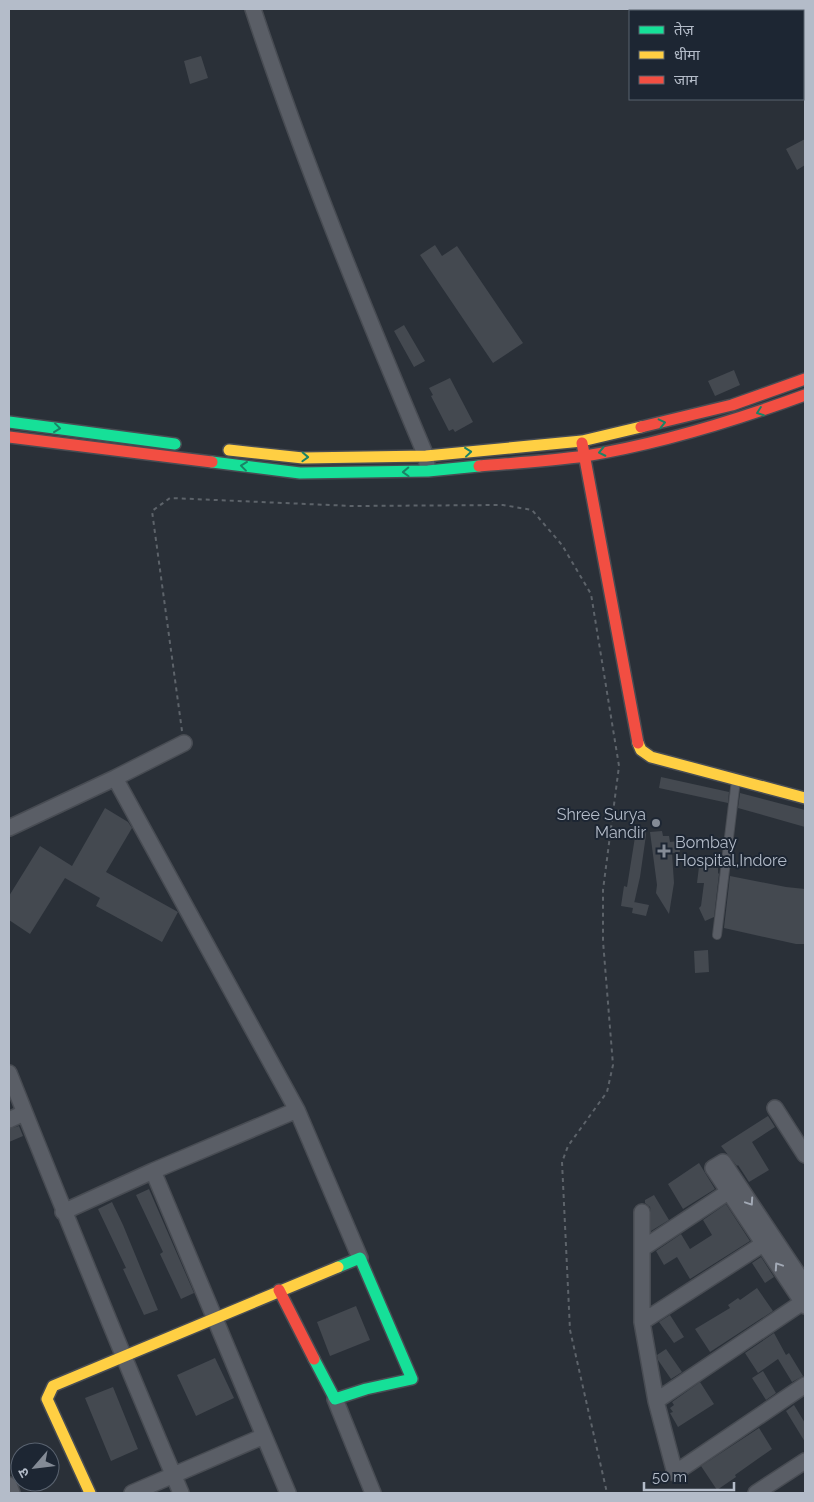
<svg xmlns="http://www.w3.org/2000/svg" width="814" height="1502" viewBox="0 0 814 1502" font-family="Raleway,'Noto Sans Devanagari',sans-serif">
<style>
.building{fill:#444950}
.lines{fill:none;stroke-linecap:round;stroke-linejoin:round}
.lane-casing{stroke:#484c53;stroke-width:10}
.street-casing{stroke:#484c53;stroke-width:18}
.fast-casing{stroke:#484c53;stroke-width:14}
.slow-casing{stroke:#484c53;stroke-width:14}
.jam-casing{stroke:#484c53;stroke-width:14}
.path{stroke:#5d636a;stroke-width:2;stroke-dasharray:4 4;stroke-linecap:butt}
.lane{stroke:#5a5e66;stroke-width:8}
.street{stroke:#5a5e66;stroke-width:15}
.fast{stroke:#16e098;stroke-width:11}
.slow{stroke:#ffcf43;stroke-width:11}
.jam{stroke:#f24e42;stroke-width:11}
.oneway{stroke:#1a8366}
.oneway2{stroke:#a2a9b5}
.poi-dot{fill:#848b96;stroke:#1d2633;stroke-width:2}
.labels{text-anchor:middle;stroke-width:4;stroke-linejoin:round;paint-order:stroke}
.poi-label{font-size:16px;fill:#b4bcc9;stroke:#1d2633;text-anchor:end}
</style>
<rect width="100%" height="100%" fill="#2a3038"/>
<path class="building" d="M201,56L208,78L190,84L184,61Z
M805,139V165L797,170L786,149Z
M435,245L442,256L457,246L523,343L493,363L420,255Z
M404,325L425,361L414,367L394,331Z
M734,370L740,385L715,396L708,381Z
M450,378L473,422L455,432L453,429L449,431L431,396L433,395L429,388Z
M661,777L729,792L728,803L659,788Z
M740,793L805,810V827L738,808Z
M105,808L128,822L132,828L106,872L178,912L162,942L96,906L100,898L65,878L30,934L9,920V896L40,846L72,866Z
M645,829L646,835L640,877L633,908L621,906L624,886L627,887L635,837L634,831Z
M662,831L663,836H669L670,842L679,841L680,852L672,853L674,883L669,914L656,893L657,885L650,832Z
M699,867L718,868V873L719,874L714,917L705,921L699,908L701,906L704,883H697Z
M730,876L786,887L805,889V944H796L724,928Z
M634,902L649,905L646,916L632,913Z
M708,950L709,972L695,973L694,951Z
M768,1116L775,1127L752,1142L769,1170L749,1182L738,1165L737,1166L721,1146Z
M19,1126L23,1136L9,1142V1129Z
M699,1163L715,1189L683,1209L668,1184Z
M149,1189L194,1293L181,1299L160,1254L163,1252L136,1195Z
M654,1195L669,1220L651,1231V1212L650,1207L645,1203V1200Z
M112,1202L123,1225L158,1310L144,1315L123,1269L126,1268L98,1209Z
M726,1204L750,1241L690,1279L677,1257L664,1265L656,1251L681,1234L690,1249L712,1235L703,1220Z
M761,1257L774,1277L765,1283L752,1263Z
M757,1288L773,1311L710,1352L695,1329L730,1308L728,1305L738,1298L740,1300Z
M356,1306L370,1340L330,1356L317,1322Z
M670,1315L684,1337L674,1343L659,1322Z
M774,1333L786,1355L789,1353L803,1376L792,1382L778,1359L758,1373L745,1353Z
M666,1349L682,1372L671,1379L658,1360L657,1355Z
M215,1358L234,1398L196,1416L177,1375Z
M763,1371L776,1393L766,1400L752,1378Z
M700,1382L714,1404L678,1427L670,1413L673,1412L670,1408L674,1405L672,1402Z
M113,1387L138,1449L111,1461L85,1398Z
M794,1405L805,1423V1442L786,1411Z
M759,1428L772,1449L735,1475L736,1477L717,1490L701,1466Z"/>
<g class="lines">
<g class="lane-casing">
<path id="lane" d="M717,935L736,780"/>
</g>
<g class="street-casing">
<path id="street" d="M253,9C303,160 364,309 426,456L427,465
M115,778L297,1110L360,1258
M9,828L115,778L184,743
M9,1073C65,1214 122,1354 181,1493
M775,1108L805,1155
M9,1120L24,1113
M153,1171L297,1110
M63,1212L153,1171L288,1493
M642,1212V1322L656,1401L675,1473L805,1385
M643,1248L728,1192
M805,1285L723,1162L713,1168L805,1306
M642,1322L763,1244
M335,1399L373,1493
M656,1401L803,1302
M9,1485L12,1493
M132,1493L264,1436
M756,1493L805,1461"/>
</g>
<g class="fast-casing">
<path id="fast" d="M9,422L175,444
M212,462L300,473L428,471L479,466
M314,1359L335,1399L366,1389L412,1379L360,1258L338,1267"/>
</g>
<g class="slow-casing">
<path id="slow" d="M229,450L303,458L426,456L582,441L641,427
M638,743L641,750L651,757L805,798
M90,1493L47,1399L53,1386L338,1267"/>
</g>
<g class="jam-casing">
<path id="jam" d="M641,427L732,405L805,379
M9,437L212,462
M582,443L638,743
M479,466C514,463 550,461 585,456C660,444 734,421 805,395
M279,1290L314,1359"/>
</g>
<path class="path" d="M182,731L152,511L170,498L352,506L503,505L532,510L562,545L591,594L619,766L603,890V941L613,1065L607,1092L568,1146L562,1162L570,1330L607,1493"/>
<use href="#lane" class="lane"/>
<use href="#street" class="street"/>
<use href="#fast" class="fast"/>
<use href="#slow" class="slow"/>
<use href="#jam" class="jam"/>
</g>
<defs><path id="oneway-chevron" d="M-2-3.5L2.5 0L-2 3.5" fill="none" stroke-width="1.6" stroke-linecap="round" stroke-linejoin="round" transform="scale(1.25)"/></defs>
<g class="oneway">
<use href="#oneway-chevron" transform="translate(760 412) rotate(160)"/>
<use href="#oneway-chevron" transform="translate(662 423) rotate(-13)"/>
<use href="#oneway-chevron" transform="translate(57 428) rotate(7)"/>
<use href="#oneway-chevron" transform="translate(468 452) rotate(-6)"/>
<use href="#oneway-chevron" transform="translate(602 452) rotate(168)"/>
<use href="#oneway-chevron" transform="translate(305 457) rotate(2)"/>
<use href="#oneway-chevron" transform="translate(244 466) rotate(-173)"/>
<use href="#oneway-chevron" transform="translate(406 472) rotate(178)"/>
</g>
<g class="oneway2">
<use href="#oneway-chevron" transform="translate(750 1202) rotate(56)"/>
<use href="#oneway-chevron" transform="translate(778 1266) rotate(-124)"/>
</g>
<g class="poi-dot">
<circle cx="656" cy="823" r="5"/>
<path d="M661.5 843.5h5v5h5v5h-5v5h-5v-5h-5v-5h5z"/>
</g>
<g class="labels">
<g class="poi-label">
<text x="646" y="820">Shree Surya<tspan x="646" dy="18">Mandir</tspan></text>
<text x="675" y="848" text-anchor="start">Bombay<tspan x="675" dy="18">Hospital,Indore</tspan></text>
</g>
</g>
<rect width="814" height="1502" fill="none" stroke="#b4bcc9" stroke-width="20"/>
<rect x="629" y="10" width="175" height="90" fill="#1d2633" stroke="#59626f"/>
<rect x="639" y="26" width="25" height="8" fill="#16e098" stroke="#59626f"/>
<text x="674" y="35" font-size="15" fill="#b4bcc9">तेज़</text>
<rect x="639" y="51" width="25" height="8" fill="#ffcf43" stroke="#59626f"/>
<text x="674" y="60" font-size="15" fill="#b4bcc9">धीमा</text>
<rect x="639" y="76" width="25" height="8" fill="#f24e42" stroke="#59626f"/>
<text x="674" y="85" font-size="15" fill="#b4bcc9">जाम</text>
<g transform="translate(35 1467) rotate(242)"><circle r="24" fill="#1d2633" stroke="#59626f"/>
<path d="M0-4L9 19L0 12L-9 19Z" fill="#848b96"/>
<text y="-8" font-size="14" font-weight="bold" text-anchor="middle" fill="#b4bcc9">उ</text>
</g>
<path d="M644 1482v8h90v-8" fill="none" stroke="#b4bcc9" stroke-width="2.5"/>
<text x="652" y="1482" font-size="15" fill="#b4bcc9" stroke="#1d2633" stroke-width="4" paint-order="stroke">50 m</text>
</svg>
